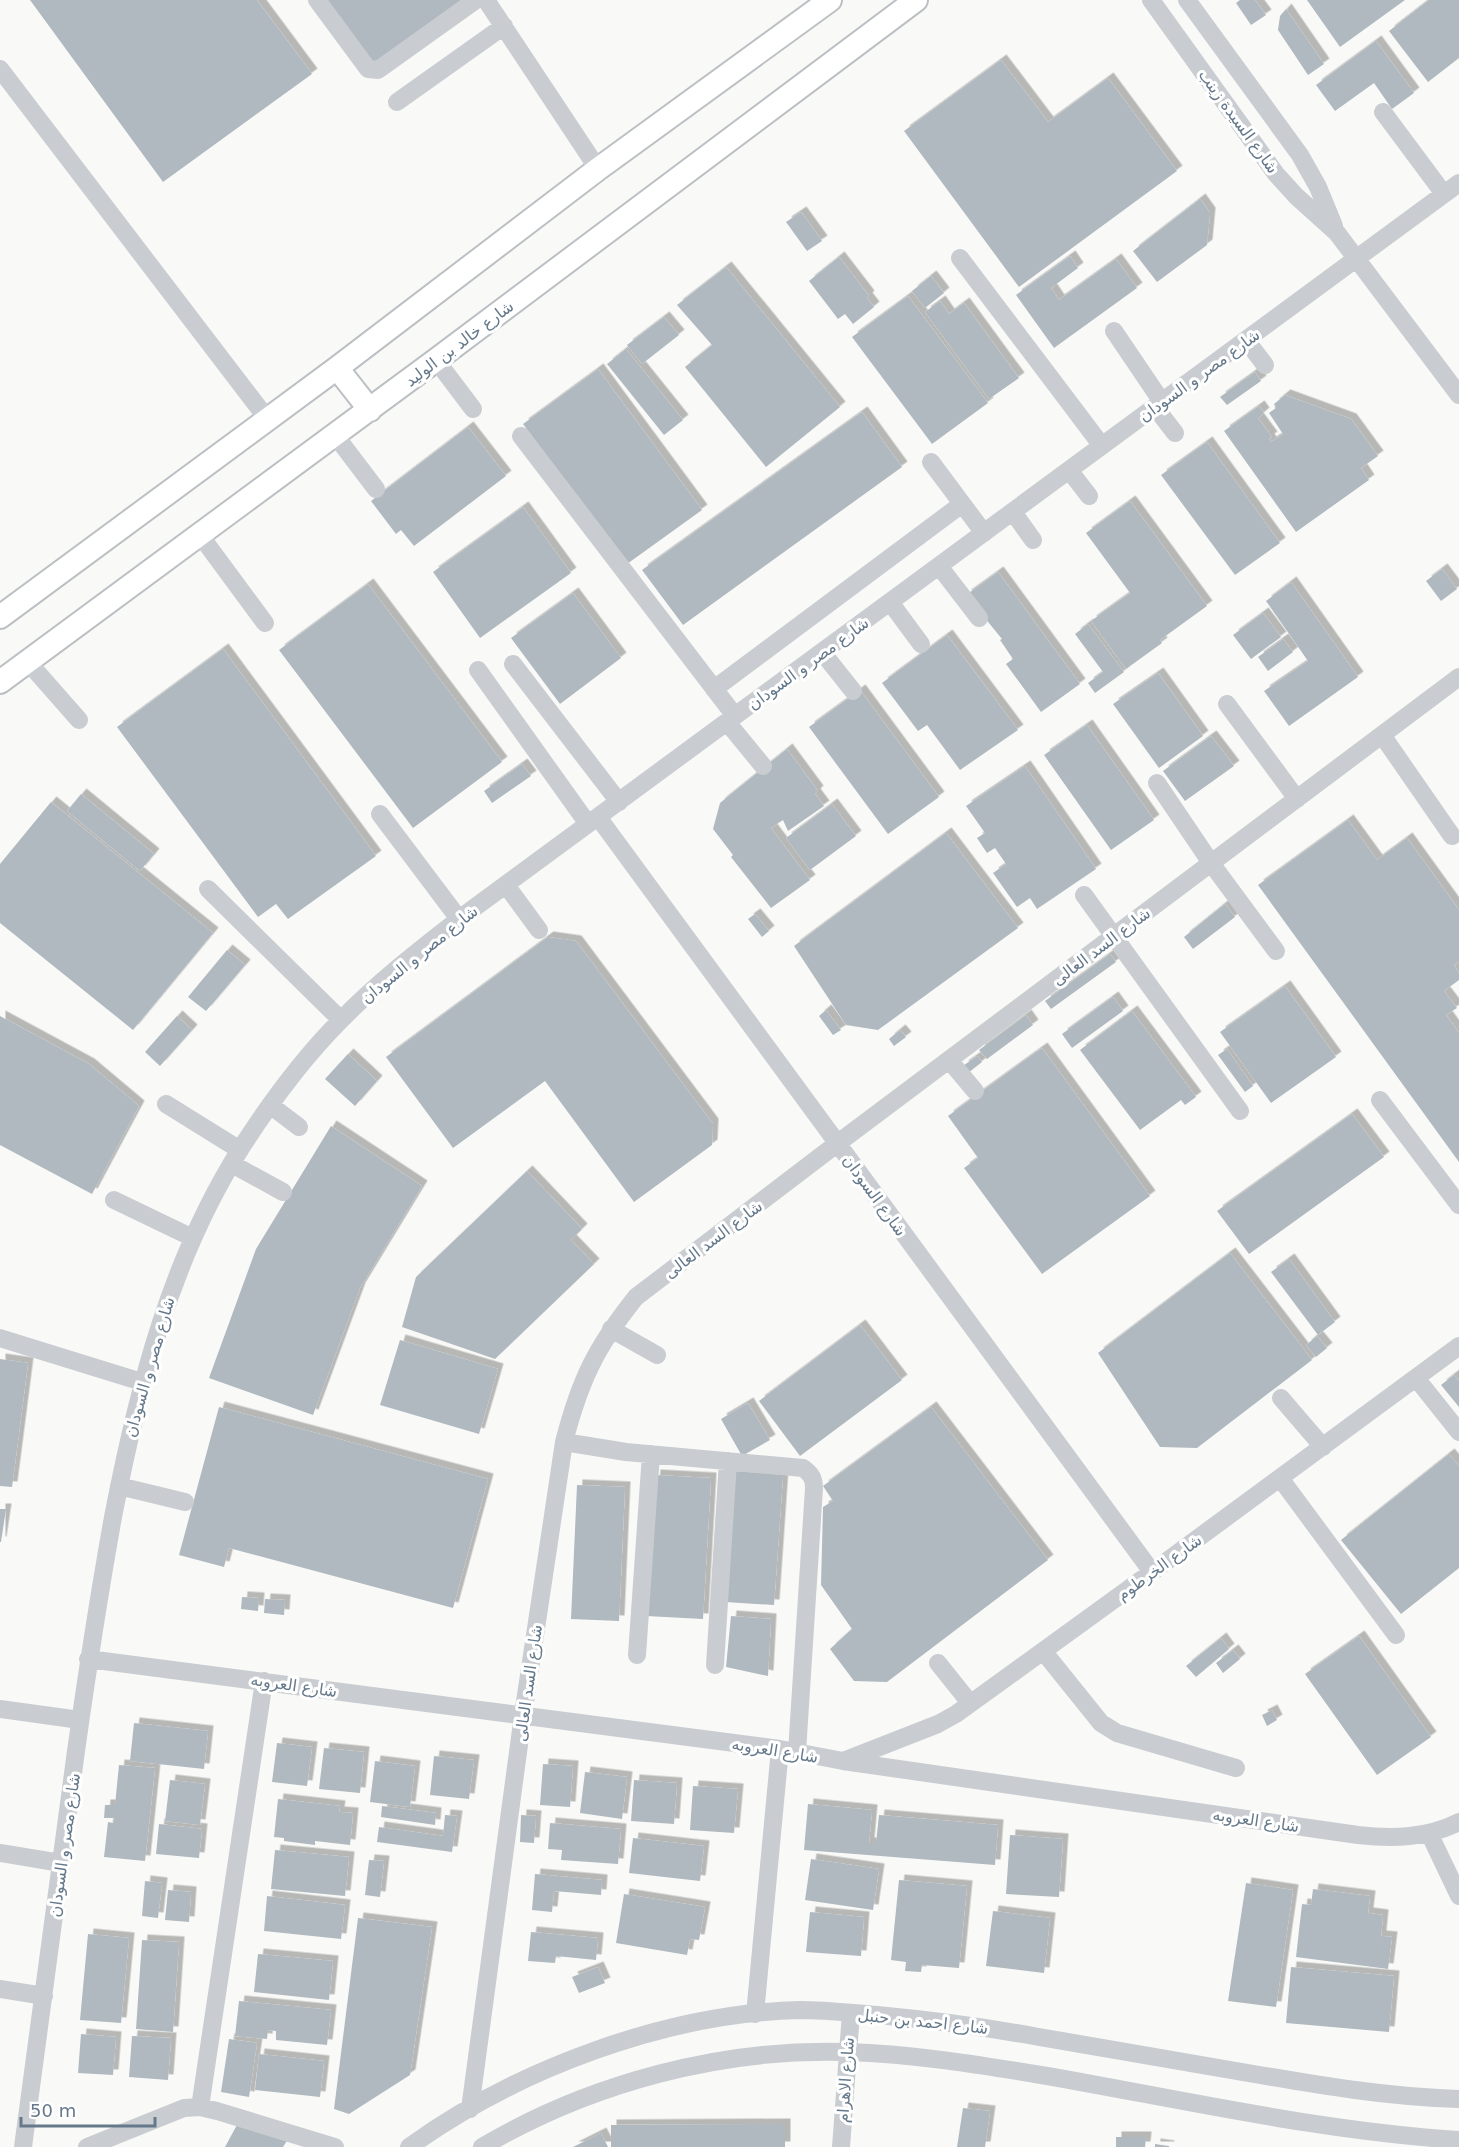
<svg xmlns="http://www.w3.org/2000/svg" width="1459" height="2147" viewBox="0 0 1459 2147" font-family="'DejaVu Sans',Vazirmatn,sans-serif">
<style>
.building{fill:#b0b9c0;filter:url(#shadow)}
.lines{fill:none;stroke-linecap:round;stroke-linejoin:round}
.major-casing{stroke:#bcc0c4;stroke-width:26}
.minor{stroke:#c9cdd1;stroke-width:18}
.major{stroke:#fff;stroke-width:22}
.labels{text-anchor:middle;stroke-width:6;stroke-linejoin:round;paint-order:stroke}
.street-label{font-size:16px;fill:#65798b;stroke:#fff}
</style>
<defs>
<filter id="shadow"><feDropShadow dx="5.5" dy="-5.5" stdDeviation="0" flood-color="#0004"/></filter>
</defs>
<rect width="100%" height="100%" fill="#f9faf7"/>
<path class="building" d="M30,0H257L312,74L163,182Z
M320,0H463L370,68Z
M1240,0H1255L1266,15L1251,25L1236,3Z
M1307,0H1405L1340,47Z
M1429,0H1459V58L1428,82L1389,31Z
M1286,9L1324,64L1308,75L1278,30L1280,16Z
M1376,41L1414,93L1392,109L1374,83L1335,111L1316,85Z
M1001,60L1048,122L1108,78L1177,171L1019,287L904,131Z
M1200,199L1210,213L1207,245L1157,282L1133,251Z
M801,212L822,241L807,251L786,222Z
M1070,256L1078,268L1051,288L1059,300L1116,259L1137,288L1054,348L1016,295Z
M839,257L869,296L867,298L874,307L853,324L845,314L838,319L809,281Z
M726,267L840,407L766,467L685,367L712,345L677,305Z
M931,276L944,293L925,308L912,291Z
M908,296L988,403L932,444L852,337Z
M940,301L949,314L964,303L1019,378L989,399L925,312Z
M664,317L679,335L642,364L627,345Z
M626,349L683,420L664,435L607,364Z
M598,369L702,510L627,564L523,424Z
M1255,372L1261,381L1227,405L1220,397Z
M1285,395L1351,419L1378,456L1361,468L1369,480L1296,532L1224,431L1259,406L1264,413L1258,418L1272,437L1269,439L1271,442L1283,434L1269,413L1276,408L1274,404Z
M862,412L902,467L683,625L642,570Z
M468,427L506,476L414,546L401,530L396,534L371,501Z
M1207,442L1280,543L1235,575L1161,475Z
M1130,501L1207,606L1160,640L1162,643L1126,669L1091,621L1130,593L1086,533Z
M523,507L571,573L480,638L433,572Z
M1442,569L1457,589L1441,601L1426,581Z
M998,572L1080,684L1041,712L1006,664L1013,659L1000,640L1002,639L966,595Z
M1291,582L1358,677L1289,726L1264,691L1308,661L1266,601Z
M368,584L502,762L413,828L279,650Z
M573,593L621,658L560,704L511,638Z
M1263,613L1281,637L1251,659L1233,635Z
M1088,624L1124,672L1095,693L1088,683L1103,672L1075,634Z
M947,635L1018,730L960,770L927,725L918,731L882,683Z
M1283,639L1293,652L1268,671L1258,657Z
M223,649L376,856L288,919L276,904L258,917L117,727Z
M1158,673L1203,736L1159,768L1113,704Z
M860,690L939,797L888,834L809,727Z
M1087,725L1154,820L1111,850L1044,755Z
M1211,736L1234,766L1185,801L1163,771Z
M787,749L818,791L815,794L824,806L788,831L783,820L771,828L810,880L771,908L731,857L733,855L713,829L720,803Z
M522,764L531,776L492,803L484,791Z
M1025,766L1096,869L1037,909L1030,898L1017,907L993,873L1006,864L995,848L987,853L977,838L985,833L966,806Z
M81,794L154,854L140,871L67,811Z
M51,802L213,933L133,1030L0,923V864Z
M832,804L856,836L810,870L786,838Z
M1348,820L1377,860L1407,838L1459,910V961L1454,965L1459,973V980L1444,991L1457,1008L1446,1015L1459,1033V1162L1258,885Z
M946,833L1018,928L878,1030L846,1025L794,946Z
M1225,904L1235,917L1193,949L1184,937Z
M755,914L769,931L762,937L748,919Z
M548,937L576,941L713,1124L712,1145L634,1202L545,1081L453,1148L386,1057Z
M227,950L245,965L206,1011L188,997Z
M1110,954L1116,962L1051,1009L1045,1001Z
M1285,986L1336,1057L1271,1103L1220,1032Z
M1113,997L1123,1011L1072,1048L1062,1034Z
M826,1010L841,1030L833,1035L819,1016Z
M1132,1011L1196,1097L1185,1105L1181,1100L1140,1130L1080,1050Z
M1026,1015L1033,1025L987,1059L979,1050Z
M0,1016L89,1064L139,1106L92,1194L0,1145Z
M177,1016L192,1030L160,1066L145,1052Z
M900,1030L906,1037L894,1046L889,1039Z
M1042,1048L1150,1196L1042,1274L964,1168L978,1158L948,1116Z
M1227,1049L1253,1086L1245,1092L1218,1055Z
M348,1054L377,1081L355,1106L325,1079Z
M977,1056L982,1062L968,1073L963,1066Z
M1352,1114L1384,1157L1249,1254L1217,1211Z
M331,1126L422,1186L360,1288L313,1415L209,1378L256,1249Z
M527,1171L582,1229L571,1240L594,1264L495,1359L402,1327L416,1277Z
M1230,1253L1312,1360L1197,1448L1160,1447L1098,1353Z
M1289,1259L1335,1322L1318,1335L1271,1272Z
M860,1325L902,1380L800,1456L759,1401Z
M1317,1336L1327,1348L1316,1357L1306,1345Z
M400,1340L498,1369L479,1434L380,1405Z
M0,1359L28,1363L12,1487L0,1486Z
M1454,1375L1459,1381V1407L1441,1385Z
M748,1403L770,1440L742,1456L721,1419Z
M219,1407L488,1479L453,1608L229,1548L224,1567L179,1555Z
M931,1407L1048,1560L887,1682L854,1681L830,1649L852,1629L821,1585L823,1507L833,1501L823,1486Z
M1449,1454L1459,1466V1568L1401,1614L1341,1540Z
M733,1471L783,1475L774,1605L725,1602Z
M655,1475L711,1478L703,1619L646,1616Z
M577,1485L625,1487L619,1621L571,1619Z
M0,1509H6L1,1542H0Z
M242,1597L259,1598L258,1611L241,1609Z
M265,1599L285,1600L284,1615L264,1613Z
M731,1616L771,1619L768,1676L726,1667Z
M1359,1636L1431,1737L1377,1775L1305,1674Z
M1221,1638L1229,1649L1196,1677L1186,1666Z
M1233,1650L1240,1659L1223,1673L1216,1663Z
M1272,1710L1277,1720L1267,1726L1262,1715Z
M134,1723L208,1731L204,1769L130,1761Z
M277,1743L312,1747L307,1786L272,1782Z
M324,1748L364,1752L360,1793L319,1789Z
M434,1756L474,1760L469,1799L430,1795Z
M375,1761L415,1766L410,1807L370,1802Z
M543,1764L573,1766L570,1807L540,1805Z
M119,1765L155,1768L145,1861L104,1857L108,1822L113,1823L114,1818H104L105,1805H115Z
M585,1772L627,1777L622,1819L580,1813Z
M170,1780L205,1784L200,1825L165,1821Z
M634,1780L677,1783L674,1824L631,1821Z
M693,1786L738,1789L734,1833L690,1830Z
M278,1799L340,1806L339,1812L353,1813L350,1845L315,1841V1845L284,1841V1838L274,1837Z
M808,1804L872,1810L869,1843H876L879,1815L998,1825L995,1865L804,1850Z
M382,1806L436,1813L435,1825L381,1817Z
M445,1815L457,1816L452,1852L377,1842L379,1827L443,1836Z
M521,1815L536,1816L534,1843L520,1842Z
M550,1823L621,1829L618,1864L561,1860L562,1850L548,1849Z
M159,1824L202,1829L199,1858L156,1854Z
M1010,1835L1063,1839L1059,1897L1006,1894Z
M633,1838L704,1846L700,1881L629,1873Z
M275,1850L349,1857L345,1896L271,1889Z
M811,1859L879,1869L873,1910L805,1900Z
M369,1860L384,1861L380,1897L365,1895Z
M535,1874L602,1880L601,1895L554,1891L552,1912L532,1910Z
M899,1880L967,1886L959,1968L922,1965L921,1972L905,1971L906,1962L891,1960Z
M145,1881L162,1883L158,1918L142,1916Z
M1246,1883L1293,1890L1276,2007L1228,2001Z
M1313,1889L1370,1896L1368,1913L1383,1915L1381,1936L1392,1937L1388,1969L1296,1957L1302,1904L1311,1905Z
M168,1890L191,1892L189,1922L165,1920Z
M624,1894L705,1907L699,1940L690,1939L687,1955L616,1943Z
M267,1896L345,1905L341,1939L264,1931Z
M993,1911L1050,1918L1044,1973L986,1966Z
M810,1912L864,1917L861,1956L806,1952Z
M358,1918L432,1927L410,2075L349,2114L334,2109Z
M531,1932L598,1938L596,1960L556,1956L555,1963L528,1961Z
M88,1934L129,1938L121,2023L80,2020Z
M142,1940L179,1942L173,2032L136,2029Z
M258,1954L333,1961L329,2000L254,1992Z
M598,1967L605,1983L579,1993L572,1977Z
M1291,1967L1394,1976L1389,2032L1286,2023Z
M239,2001L331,2010L327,2045L276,2040V2031L268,2030L267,2039L235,2036Z
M81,2034L116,2037L113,2075L78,2073Z
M132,2036L171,2038L168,2080L129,2077Z
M229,2039L257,2043L249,2097L221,2092Z
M259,2054L324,2061L320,2097L255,2090Z
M963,2108L990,2111L985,2147H957Z
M238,2123L288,2139L283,2147H225Z
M785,2124V2147H611V2125Z
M601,2133L608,2147H573Z
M1116,2137H1146L1145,2147H1116Z
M1155,2144L1169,2146V2147H1155Z"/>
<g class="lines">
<g class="major-casing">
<path id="major" d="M337,368L370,410
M0,617L337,368L598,169L830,0
M0,682L436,360L916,0"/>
</g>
<path class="minor" d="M317,0L368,69L378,70L476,0
M486,0L598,169
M1151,0L1276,174L1296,196L1337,233L1459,395
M1187,0L1300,155L1318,187L1334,226
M0,69L268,420
M397,102L504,26
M1383,112L1444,194
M960,258L1102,446
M1114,331L1162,402
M1246,340L1265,365
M436,360L473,409
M1155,407L1175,433
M335,435L376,489
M521,436L735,716
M931,462L984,533
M1069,470L1089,496
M1013,512L1033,540
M200,535L265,623
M939,566L979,618
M890,602L921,644
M822,652L853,691
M28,662L79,720
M513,664L619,802
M478,670L588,824
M714,689L962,504
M1227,704L1297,799
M727,722L763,766
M1382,735L1452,836
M1157,783L1211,863L1276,951
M380,814L459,919
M598,817L1152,1572
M506,885L539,930
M208,889L341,1020
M1084,895L1240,1111
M949,1060L975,1091
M1380,1100L1459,1205
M166,1104L240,1150
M270,1105L299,1127
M232,1164L283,1192
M114,1200L193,1238
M611,1329L657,1355
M0,1338L142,1382
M1416,1378L1459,1432
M1281,1398L1323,1447
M564,1442L626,1452L803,1468C811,1474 814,1478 814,1488L797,1752
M1280,1478L1396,1635
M119,1486L185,1502
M1043,1651L1101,1723L1117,1733L1236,1768
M637,1655L651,1454
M88,1659L780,1749L843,1761L1358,1835C1393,1839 1427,1838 1459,1822
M938,1663L970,1703
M715,1665L728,1461
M0,1709L80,1720
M846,1760L938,1724L956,1714L1152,1572L1459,1346
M1429,1833L1459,1896
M0,1853L61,1863
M0,1989L44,1996
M755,2014L780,1749
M200,2107L264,1681
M470,2109L523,1715L564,1442C580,1380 596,1347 636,1297L838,1143L1459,677
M23,2147C41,2015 59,1883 76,1751C87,1673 99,1595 113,1517C138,1388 170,1260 241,1148C270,1103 303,1058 341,1020C377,983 418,951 459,919L1459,183
M87,2147L184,2108L200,2107L217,2111L335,2147
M409,2147C517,2069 667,2013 800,2010C826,2010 851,2013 877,2015C931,2020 985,2027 1039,2037C1108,2049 1178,2061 1248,2073C1318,2085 1388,2097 1459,2099
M482,2147C590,2083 722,2048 847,2052C914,2054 981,2065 1047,2076C1184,2100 1320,2131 1459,2140
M841,2147L851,2013"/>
<use href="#major" class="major"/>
</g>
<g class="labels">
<g class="street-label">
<text transform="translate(1239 121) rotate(54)" y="6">شارع السيدة زينب</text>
<text transform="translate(459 343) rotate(-37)" y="6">شارع خالد بن الوليد</text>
<text transform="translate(1199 375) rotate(-36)" y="6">شارع مصر و السودان</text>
<text transform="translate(808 663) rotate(-36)" y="6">شارع مصر و السودان</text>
<text transform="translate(1101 946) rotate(-37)" y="6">شارع السد العالى</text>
<text transform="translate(419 954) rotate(-39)" y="6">شارع مصر و السودان</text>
<text transform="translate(875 1195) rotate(54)" y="6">شارع السودان</text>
<text transform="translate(713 1239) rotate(-37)" y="6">شارع السد العالى</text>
<text transform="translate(149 1367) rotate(-74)" y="6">شارع مصر و السودان</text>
<text transform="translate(1159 1567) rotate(-36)" y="6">شارع الخرطوم</text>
<text transform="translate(528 1683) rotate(-82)" y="6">شارع السد العالى</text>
<text transform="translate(294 1685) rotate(8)" y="6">شارع العروبه</text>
<text transform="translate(775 1750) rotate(9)" y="6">شارع العروبه</text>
<text transform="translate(1256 1820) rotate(8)" y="6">شارع العروبه</text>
<text transform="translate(64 1845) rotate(-82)" y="6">شارع مصر و السودان</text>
<text transform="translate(923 2021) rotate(6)" y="6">شارع احمد بن حنبل</text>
<text transform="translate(845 2080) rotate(-86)" y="6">شارع الاهرام</text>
</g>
</g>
<path d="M21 2117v9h134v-9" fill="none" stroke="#65798b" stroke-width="3"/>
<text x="30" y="2117" font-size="18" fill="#65798b" stroke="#ffffff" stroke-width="4.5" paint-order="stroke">50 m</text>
</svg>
